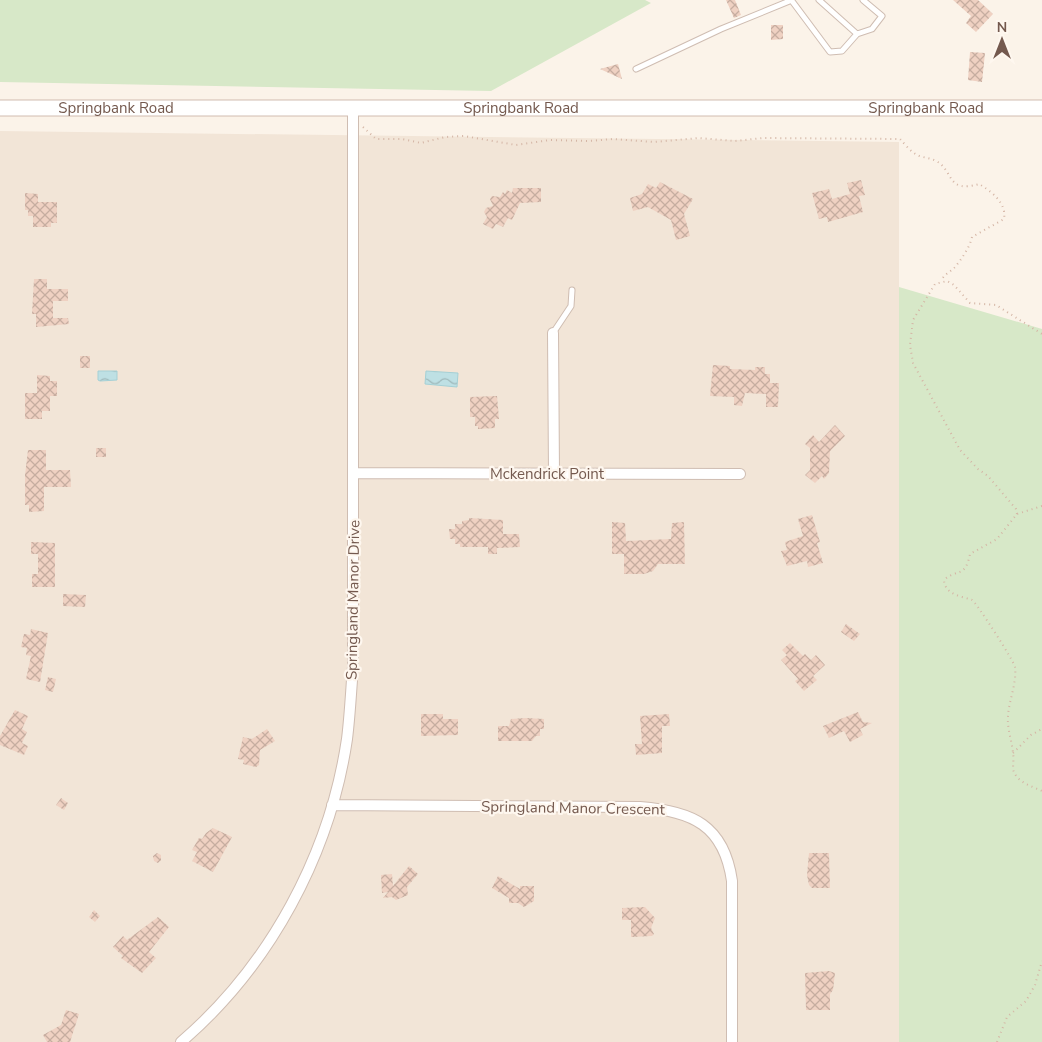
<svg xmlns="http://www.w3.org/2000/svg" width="1042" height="1042" viewBox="0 0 1042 1042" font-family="'Nunito Sans',sans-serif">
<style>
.residential{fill:#f2e5d7}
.green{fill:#d7e8c8}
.water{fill:url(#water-waves);stroke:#a5d0d5}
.building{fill:url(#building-cross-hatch)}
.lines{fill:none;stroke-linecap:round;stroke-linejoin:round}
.lane-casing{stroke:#cfbdb2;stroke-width:7}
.street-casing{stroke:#cfbdb2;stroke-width:12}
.secondary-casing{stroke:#d1bcb0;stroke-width:17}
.path{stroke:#d4b5a5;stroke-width:2;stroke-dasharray:1 4;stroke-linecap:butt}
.lane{stroke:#fff;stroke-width:5}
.street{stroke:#fff;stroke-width:10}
.secondary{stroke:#fff;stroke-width:15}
.labels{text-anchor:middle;stroke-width:4.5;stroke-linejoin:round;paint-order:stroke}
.street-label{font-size:15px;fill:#74594e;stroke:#fef7ef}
</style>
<defs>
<pattern id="water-waves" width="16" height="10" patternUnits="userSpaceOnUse" patternTransform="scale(1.25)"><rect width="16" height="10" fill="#bee0e4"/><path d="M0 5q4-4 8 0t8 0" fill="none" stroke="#9fb9bb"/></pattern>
<pattern id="building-cross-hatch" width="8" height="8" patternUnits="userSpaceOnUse" patternTransform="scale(1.25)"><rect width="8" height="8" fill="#efd1c2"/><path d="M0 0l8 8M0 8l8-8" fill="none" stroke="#c6ada0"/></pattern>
</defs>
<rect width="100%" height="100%" fill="#fbf3e9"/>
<path class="residential" d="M0,131L899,142V1042H0Z"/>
<path class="green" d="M0,0H645L651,3L491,91L0,82Z
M899,287L1042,329V1042H899Z"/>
<path class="water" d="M98,371H117V380L100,381L98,380Z
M426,371L458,373L457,387L425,384Z"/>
<path class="building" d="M726,0H735L741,15L734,18Z
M953,0H978L993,14L976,32L966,23L971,16Z
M771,25H783V39L771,40Z
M970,52L985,53L982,82L968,80Z
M618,64L622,79L600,69Z
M861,180L865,195L859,196L863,212L828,222L827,217L819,219L812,193L829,189L832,199L850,194L847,183Z
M660,182L693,199L684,214L690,236L676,240L671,220L648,207L633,211L630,198L642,194L648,184L656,188Z
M513,188H541V202L520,203L512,220L508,218L503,227L496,224L493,229L483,224L487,217L484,212L486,208L493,206L490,199L492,196L500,197L503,192L505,194L507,190L512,193Z
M25,193L38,194V202H57V223H51V227H33V216H28V210H25Z
M34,279H47V289H68V301H53V318H68L69,324L36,327V314H32Z
M80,356H90V368H80Z
M713,365L730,366V369L755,370V367H765V374H770V383H779L778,407H766V394L745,393L742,406L734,405V397L710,396Z
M37,375L50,376V381H57V396H50V411H42V419H25V393H37Z
M497,396L499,419H495V428L478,429V426H475V417H470V397Z
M835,425L845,436L830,451L829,473L824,479L822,476L815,483L805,475L810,470V448L805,444L813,435L819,442Z
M96,448H106V457H96Z
M28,450H46V470H70L71,487H44V511L29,512V505H25V475Z
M812,515L820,542L817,543L823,563L808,567L807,561L787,566L781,551L787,550L785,542L803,536L798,519Z
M469,518L503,520V534H519L520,547L497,548V554H488V547H460V544H455V539H450L449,529H455V524H462V521L469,520Z
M612,522L625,523L626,541L671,539L672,523L684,522L685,564H658L653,571L644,574H624V554H612Z
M31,542L55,543V587H32V574H38V554H31Z
M63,594L86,595L85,607L63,606Z
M846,624L860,634L854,641L841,632Z
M31,629L48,633L40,682L26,679L31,656L26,655L27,648L21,647L24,634L30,635Z
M790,643L803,656L805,654L811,660L816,655L825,665L813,676L817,680L804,691L795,681L798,679L781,660L787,655L782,650Z
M48,677L56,679L53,692L45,690Z
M15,710L28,716L22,729L27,732L22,743L28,746L24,755L0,745V736Z
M858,712L863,722L872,723L860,729L863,735L850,742L844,731L829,738L823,726Z
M421,714H443V719H458V735L421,736Z
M669,714L670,726H662V753L636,755L635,744H642L640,716Z
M526,718L544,719V729H540V736H536L532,741H498V726H509L511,719Z
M267,729L275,741L260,750L259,765L256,767L243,764L244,760L238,759L243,737L252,739Z
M61,798L68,803L64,810L56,805Z
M213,828L232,837L213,872L192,861L197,852L192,850L199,838L202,839L206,833Z
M157,853L161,855V860L158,863L154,861L153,856Z
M809,853H829L830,888H812L809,885L807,875Z
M409,866L418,874L407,887L408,895L396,900L392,897L383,898L388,892L382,893L381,875L392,874L393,886Z
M498,876L520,889V886H534V901L524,907L518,903H509V898L492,888Z
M645,907L655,918L651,928L654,934L652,936L631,937V920H622V908Z
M94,910L100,916L95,922L89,917Z
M158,917L169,927L149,952L156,958L142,973L121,958L123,956L113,947L123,936L127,940Z
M829,971L835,973L833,990L830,994V1010H806L805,973Z
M66,1010L79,1014L70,1042H47L43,1035L61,1025Z"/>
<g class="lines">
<g class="lane-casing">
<path id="lane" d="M819,0L857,34L872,29L882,16L863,0
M792,1L830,52L842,51L857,34
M636,69L721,29L792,0
M553,333L571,306L572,290"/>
</g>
<g class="street-casing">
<path id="street" d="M553,333L554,474
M354,473L740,474
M332,805L640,807C692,811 724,825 732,881V1042
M181,1042C270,966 330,854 347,739C350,715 351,691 353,667V107"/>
</g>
<g class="secondary-casing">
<g id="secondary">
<path id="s1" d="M0,108H1042"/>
</g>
</g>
<path class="path" d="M363,127L376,139H402L421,143L445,137L464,136L516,145L550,140L589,141L613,139L654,142L699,138L735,141L763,138L900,139C904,143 909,150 914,153C920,158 929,157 936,161C954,170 946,194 979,184C991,191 1007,203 1004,219L972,237C970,247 962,258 956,266C951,272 945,273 941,281
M1042,506L1017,514L997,539L970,554C965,579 957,568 944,580C945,595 961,596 972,600C976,602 1014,661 1015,667C1017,683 1009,700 1008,716C1007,729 1012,741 1013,753C1014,758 1013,764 1013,769C1016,782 1031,786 1042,791
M1017,514L1016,509L988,476L978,469L960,450L913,363L910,345L913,320L935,284L947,281L954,285L970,303L996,305L1042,334
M1013,753L1031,735L1042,729
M997,1042L1007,1017L1026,1001L1035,985L1042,961"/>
<use href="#lane" class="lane"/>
<use href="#street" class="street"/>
<use href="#secondary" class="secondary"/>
</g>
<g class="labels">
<g class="street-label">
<text dy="5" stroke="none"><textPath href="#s1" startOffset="116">Springbank Road</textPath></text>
<text dy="5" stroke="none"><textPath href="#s1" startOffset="521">Springbank Road</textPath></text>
<text dy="5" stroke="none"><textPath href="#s1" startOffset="926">Springbank Road</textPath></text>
<text x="547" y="479">Mckendrick Point</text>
<text transform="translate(353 600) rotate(-89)" y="5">Springland Manor Drive</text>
<text transform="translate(573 808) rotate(1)" y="5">Springland Manor Crescent</text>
</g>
</g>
<g transform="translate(1002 40)" stroke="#fef7ef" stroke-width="4" paint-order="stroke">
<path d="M0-4L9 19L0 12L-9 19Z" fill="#74594e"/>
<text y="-8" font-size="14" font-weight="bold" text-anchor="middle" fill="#74594e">N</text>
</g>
</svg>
